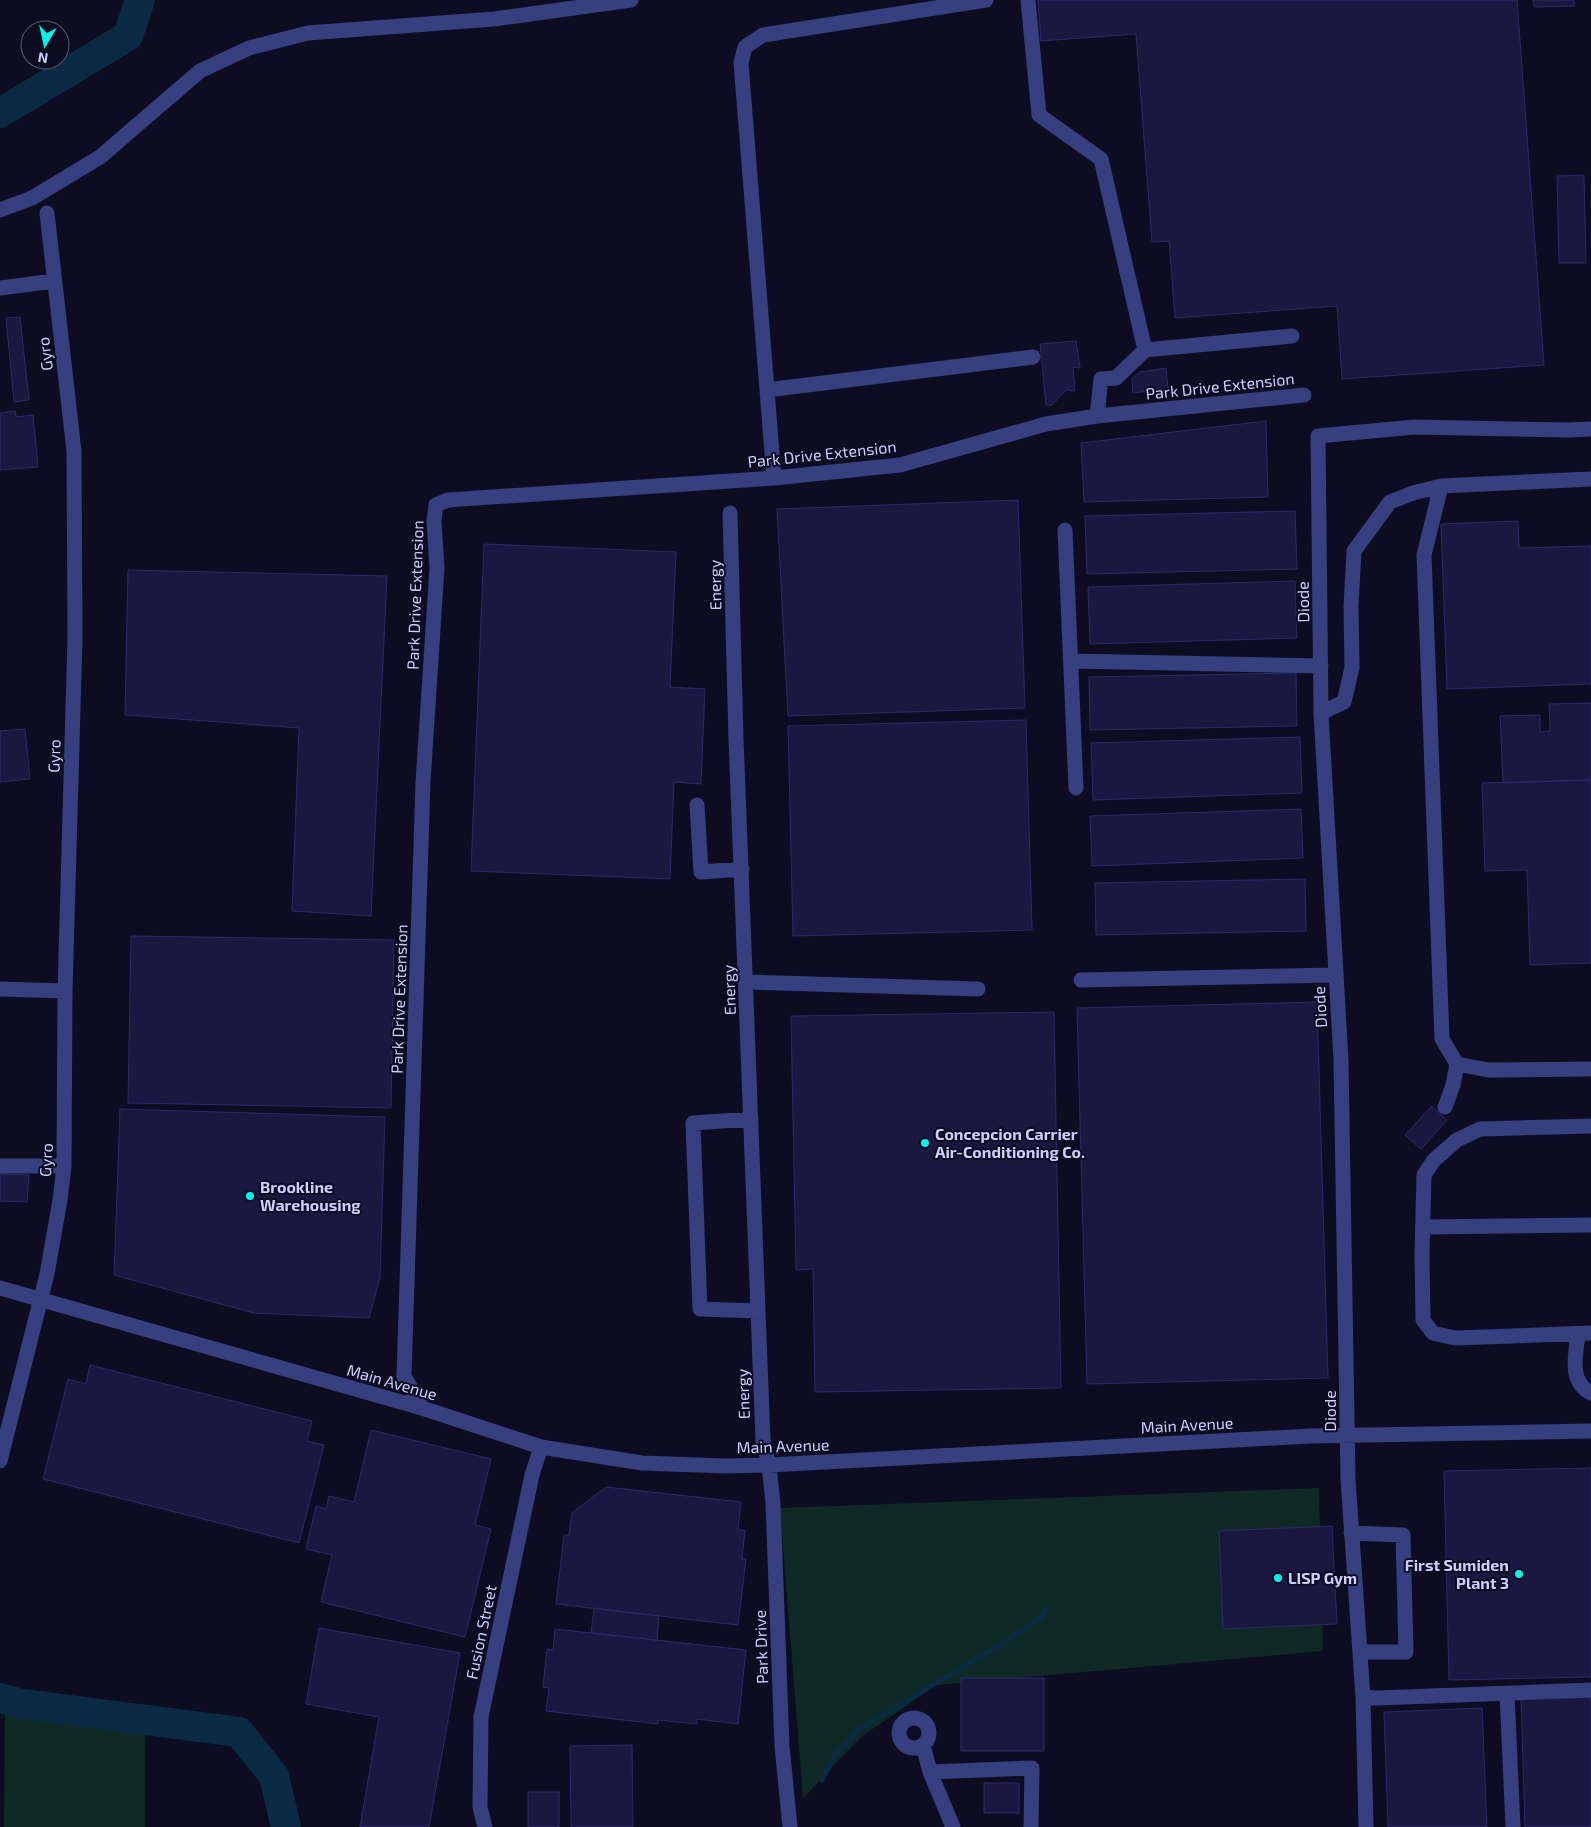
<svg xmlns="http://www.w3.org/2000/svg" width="1591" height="1827" viewBox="0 0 1591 1827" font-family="'Exo 2',sans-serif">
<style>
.green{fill:#0f2a25}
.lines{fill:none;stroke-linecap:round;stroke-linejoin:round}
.stream{stroke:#0b2b45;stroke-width:5}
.river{stroke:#0b2b45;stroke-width:30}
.building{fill:#1a1841;stroke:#2c2a6e}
.minor{stroke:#363f80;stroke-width:15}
.poi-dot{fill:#00f6e8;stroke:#0d0c20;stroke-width:2}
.labels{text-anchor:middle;stroke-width:4;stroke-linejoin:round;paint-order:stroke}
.street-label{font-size:16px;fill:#cbceff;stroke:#0d0c20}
.poi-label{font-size:16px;font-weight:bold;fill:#cbceff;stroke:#0d0c20;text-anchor:start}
</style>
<rect width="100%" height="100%" fill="#0d0c20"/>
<path class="green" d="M1319,1488L1323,1651L937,1685L861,1737L803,1798L780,1508Z
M5,1708L145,1733V1827H4Z"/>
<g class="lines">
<path class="stream" d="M822,1780L834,1756L858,1730L1001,1644L1042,1617L1046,1608"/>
<path class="river" d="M0,113L128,36L140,0
M0,1698L22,1704L239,1732L274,1776L286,1827"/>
</g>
<path class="building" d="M1038,0H1517L1544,365L1342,379L1337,306L1175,318L1169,241L1152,242L1136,34L1041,41Z
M1533,0H1574V6L1534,7Z
M1584,175L1586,263H1559L1557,176Z
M20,317L29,400L14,402L6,318Z
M1076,341L1080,368L1073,367L1075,391L1066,390L1052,405H1046L1040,344Z
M1166,368L1168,389L1133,393L1132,379L1140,372Z
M15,411L16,417L33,415L38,467L0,470V413Z
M1266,421L1268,497L1084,502L1081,443Z
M1018,500L1025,708L788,716L777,509Z
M1295,511L1297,569L1087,574L1085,516Z
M1518,521L1519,548L1591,546V684L1447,689L1441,524Z
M484,544L676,552L670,687L705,689L701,784L674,782L670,879L471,871Z
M128,570L387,576L371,916L292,911L299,728L125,715Z
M1295,581L1297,638L1090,644L1088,587Z
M1296,673L1297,726L1090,730L1089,677Z
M1591,703V780L1503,783L1500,716L1540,715V732L1550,731L1549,704Z
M1026,720L1032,930L793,936L788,726Z
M25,729L30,779L0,782V731Z
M1300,737L1302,793L1093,800L1091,743Z
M1591,780V963L1530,965L1527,870L1485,871L1482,783Z
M1301,809L1303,858L1092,866L1090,816Z
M1305,879L1306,931L1096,935L1095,883Z
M131,936L394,940L391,1108L128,1103Z
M1317,1002L1328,1378L1087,1384L1077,1008Z
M1054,1012L1061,1388L815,1392L813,1269L796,1270L791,1016Z
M1432,1106L1447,1120L1421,1149L1405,1135Z
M120,1109L385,1117L380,1278L369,1318L254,1313L114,1275Z
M0,1174L29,1175L27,1202L0,1201Z
M90,1365L312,1421L307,1441L324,1445L299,1543L43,1479L68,1379L86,1384Z
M371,1430L491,1459L475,1525L491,1529L465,1637L321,1602L332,1555L306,1549L316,1506L326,1509L329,1496L354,1502Z
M1591,1468V1677L1449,1680L1444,1471Z
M606,1487L741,1502L738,1530H745L742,1559H746L738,1625L556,1604L564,1535H569L572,1513Z
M1332,1526L1337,1624L1223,1629L1219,1531Z
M594,1608L659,1616L657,1640L591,1633Z
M319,1628L460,1653L429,1827H360L379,1717L306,1704Z
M555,1629L746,1650L738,1724L697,1719V1724L658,1720V1724L546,1711L549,1688L543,1687L547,1649L553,1650Z
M961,1678H1044V1751H961Z
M1591,1697V1827H1525L1521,1699Z
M1482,1708L1487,1827H1388L1384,1712Z
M632,1745L633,1827H571L570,1746Z
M984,1783H1019V1813H984Z
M528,1792H559V1827H528Z"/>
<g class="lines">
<path class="minor" d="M1028,0L1039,115L1101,159L1145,350
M0,210L32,198L100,157L200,71L249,48L308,33L494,19L631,0
M0,288L54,281
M767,390L1033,357
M1097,416L1101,379L1116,378L1145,350L1292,336
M774,478L741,63L745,47L763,35L986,0
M1441,486L1424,555L1442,1039L1457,1064L1488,1070L1591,1069
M730,513L736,739L763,1440L769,1465L773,1503L782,1746L790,1827
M1065,530L1076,788
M1071,661L1321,666
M1321,713L1344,702L1352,668L1351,606L1354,551L1390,502L1413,493L1441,486L1591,479
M697,805L701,872L742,869
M1081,980L1336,975
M746,982L978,989
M0,989L65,991
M1445,1107L1453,1085L1457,1064
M751,1119L693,1123L700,1309L758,1311
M1591,1126L1480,1129L1457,1140L1434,1160L1424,1175L1422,1255L1423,1320L1433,1333L1455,1338L1591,1333
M0,1166H64
M1423,1227L1591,1225
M0,1288L422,1408L541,1447L642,1463L726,1466L769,1465L1310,1436L1591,1431
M1578,1334C1576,1355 1568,1381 1591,1393
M422,1408L404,1376L423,782L437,568L434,521L436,505L448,500L774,478L900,465L1046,424L1097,416L1304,395
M0,1461L47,1274L60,1200L64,1166L65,991L75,638L74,451L47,213
M1351,1533L1403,1535L1406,1652H1360
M1507,1694L1513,1827
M1363,1697L1377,1698L1591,1690
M899 1733a15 15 0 1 1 30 0a15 15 0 1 1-30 0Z
M923,1745L930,1772L953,1827
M930,1772L1032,1768L1031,1827
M485,1827L480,1807L481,1717L532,1475L541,1447
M1366,1827L1363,1697L1348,1479L1341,1060L1321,713L1318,436L1414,427L1568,430L1591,429"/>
</g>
<g class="poi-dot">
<circle cx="925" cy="1143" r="5"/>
<circle cx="250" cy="1196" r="5"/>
<circle cx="1519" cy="1574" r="5"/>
<circle cx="1278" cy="1578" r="5"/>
</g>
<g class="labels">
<g class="street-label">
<text transform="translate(45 354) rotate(-97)" y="6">Gyro</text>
<text transform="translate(1220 386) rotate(-6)" y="6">Park Drive Extension</text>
<text transform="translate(822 454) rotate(-6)" y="6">Park Drive Extension</text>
<text transform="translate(715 585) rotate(-91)" y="6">Energy</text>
<text transform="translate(415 595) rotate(-88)" y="6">Park Drive Extension</text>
<text transform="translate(1303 602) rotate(-91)" y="6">Diode</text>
<text transform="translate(54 756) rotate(-88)" y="6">Gyro</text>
<text transform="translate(729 990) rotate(-92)" y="6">Energy</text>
<text transform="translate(399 999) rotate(-88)" y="6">Park Drive Extension</text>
<text transform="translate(1320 1007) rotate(-93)" y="6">Diode</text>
<text transform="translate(46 1160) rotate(-87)" y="6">Gyro</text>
<text transform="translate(392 1382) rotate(16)" y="6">Main Avenue</text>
<text transform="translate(743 1394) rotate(-92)" y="6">Energy</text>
<text transform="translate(1330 1411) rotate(-90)" y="6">Diode</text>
<text transform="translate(1187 1425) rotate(-3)" y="6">Main Avenue</text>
<text transform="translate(783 1446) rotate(-2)" y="6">Main Avenue</text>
<text transform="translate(481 1632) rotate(-78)" y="6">Fusion Street</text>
<text transform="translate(761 1647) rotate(-92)" y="6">Park Drive</text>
</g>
<g class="poi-label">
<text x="935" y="1140">Concepcion Carrier<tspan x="935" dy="18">Air-Conditioning Co.</tspan></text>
<text x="260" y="1193">Brookline<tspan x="260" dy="18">Warehousing</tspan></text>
<text x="1509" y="1571" text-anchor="end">First Sumiden<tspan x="1509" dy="18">Plant 3</tspan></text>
<text x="1288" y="1584">LISP Gym</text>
</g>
</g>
<g transform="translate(45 45) rotate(189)"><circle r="24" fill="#0d0c20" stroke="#595a79"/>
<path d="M0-4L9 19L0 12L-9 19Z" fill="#00f6e8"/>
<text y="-8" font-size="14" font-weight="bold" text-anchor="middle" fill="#cbceff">N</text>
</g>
</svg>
